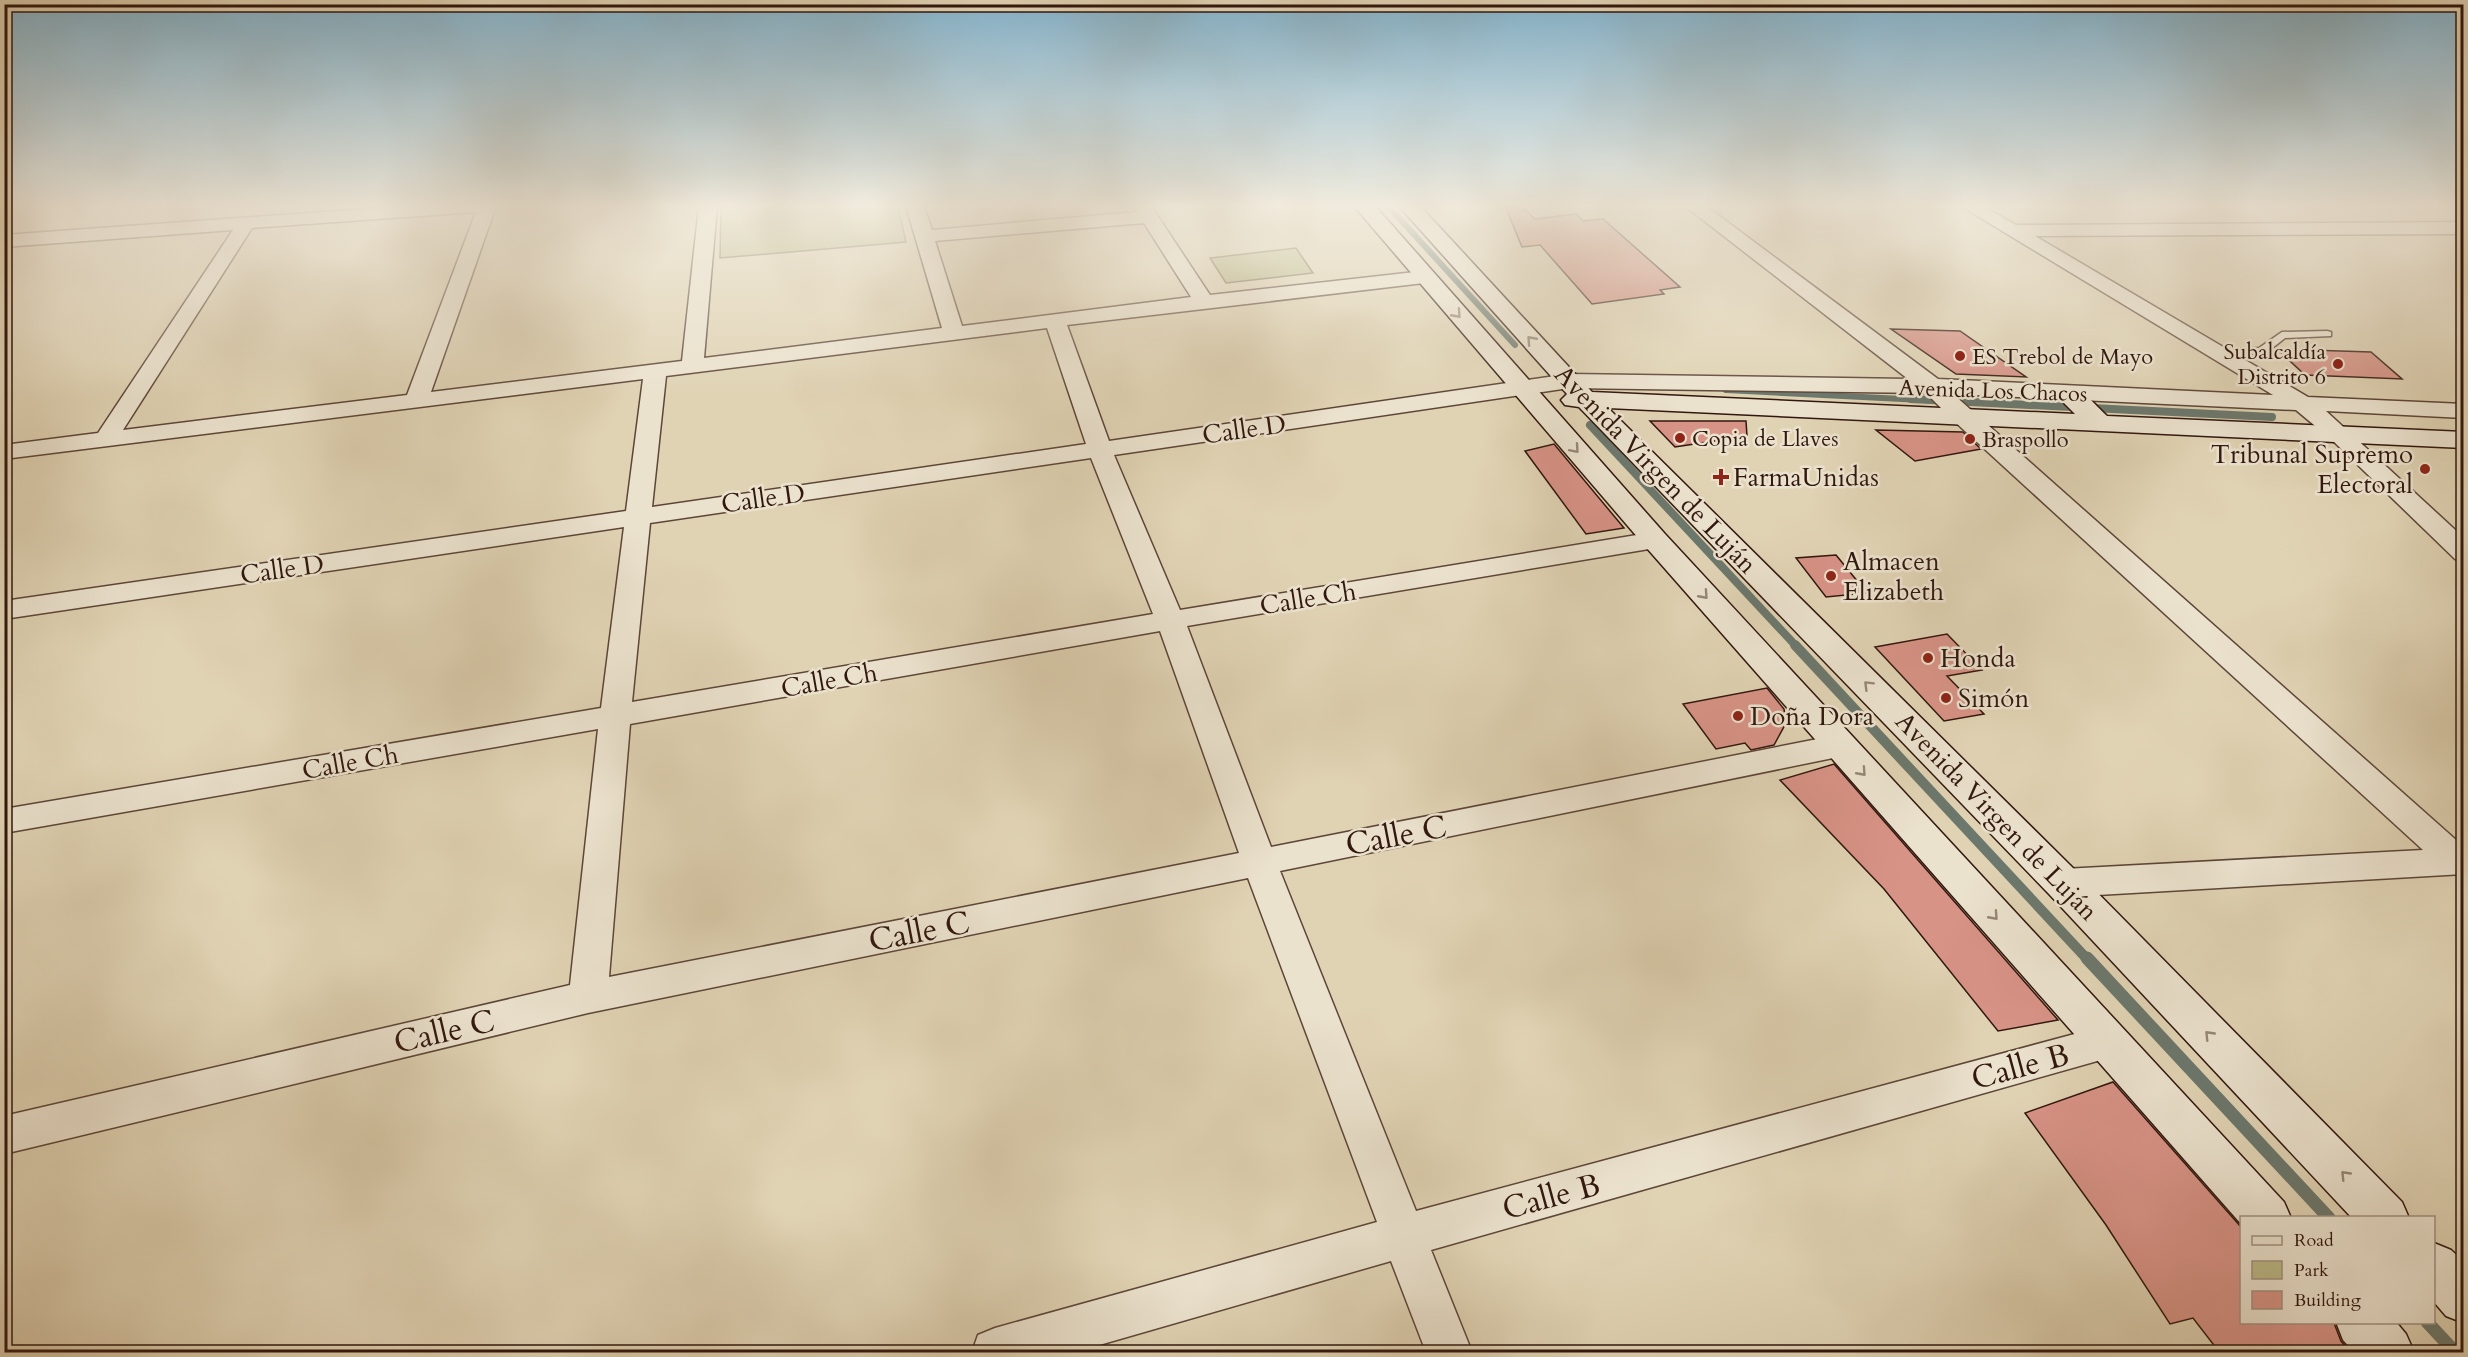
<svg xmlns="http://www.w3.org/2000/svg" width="2468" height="1357" viewBox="0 0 2468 1357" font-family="Cardo,serif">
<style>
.green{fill:#bbba87;stroke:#76684a;stroke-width:1.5}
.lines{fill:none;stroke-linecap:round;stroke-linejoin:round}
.stream-far3{stroke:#6c786d;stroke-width:6}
.stream-far2{stroke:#6c786d;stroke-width:8}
.stream-far1{stroke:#6c786d;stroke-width:10}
.stream{stroke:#6c786d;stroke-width:13}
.building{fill:#d89387;stroke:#31170e;stroke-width:1.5}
.lane-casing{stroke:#5d4638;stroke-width:3}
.street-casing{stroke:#5d4638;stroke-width:3}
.secondary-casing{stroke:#31170e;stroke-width:3}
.lane{fill:#ebe2ce;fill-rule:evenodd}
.street{fill:#ebe2ce;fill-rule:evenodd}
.secondary{fill:#ebe2ce;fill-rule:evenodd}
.oneway{stroke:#978778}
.poi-dot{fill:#8f2418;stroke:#ebe2ce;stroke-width:2}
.labels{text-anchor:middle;stroke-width:5;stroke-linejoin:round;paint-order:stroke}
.far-poi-label{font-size:22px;fill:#31170e;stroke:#ebe2ce;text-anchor:start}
.far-street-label{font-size:22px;fill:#31170e;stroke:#ebe2ce}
.street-label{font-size:26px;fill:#31170e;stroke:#ebe2ce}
.poi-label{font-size:26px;fill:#31170e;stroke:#ebe2ce;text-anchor:start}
.near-street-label{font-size:32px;fill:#31170e;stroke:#ebe2ce}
</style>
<rect width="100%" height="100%" fill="#e0d3b4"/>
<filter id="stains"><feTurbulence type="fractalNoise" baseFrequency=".00333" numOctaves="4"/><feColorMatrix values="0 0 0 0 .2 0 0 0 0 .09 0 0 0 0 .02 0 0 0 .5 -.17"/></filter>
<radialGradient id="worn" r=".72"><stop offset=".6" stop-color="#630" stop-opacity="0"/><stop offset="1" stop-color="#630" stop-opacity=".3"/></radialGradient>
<path class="green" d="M721,206H898L906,242L720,258Z
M1296,248L1313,273L1226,283L1210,258Z"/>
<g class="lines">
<path class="stream-far3" d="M1388,206L1515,345
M1726,390L1942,401"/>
<path class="stream-far2" d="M1911,399L2272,417
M1590,425L1797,647"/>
<path class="stream-far1" d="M1795,645L2088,960"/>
<path class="stream" d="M2087,958L2329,1218
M2427,1322L2455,1352"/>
</g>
<path class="building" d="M1505,206H1521L1535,219L1576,214L1583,221L1603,219L1680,287L1660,290L1664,294L1592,304L1540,245L1522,247Z
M1891,329L1960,331L2026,377L1956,374Z
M2277,349L2371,352L2402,379L2305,375Z
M1650,421H1746L1747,436L1675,447Z
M1876,430L1963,432L1981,449L1915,461Z
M1554,444L1624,528L1586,534L1525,451Z
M1836,555L1867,593L1826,597L1796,558Z
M1947,634L1982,670L1947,676L1984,714L1944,721L1875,647Z
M1767,688L1784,709L1786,723L1774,745L1751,750L1745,743L1716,749L1683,704Z
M1834,764L2058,1020L1998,1031L1884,889L1780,780Z
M2113,1082L2241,1227V1323H2334L2341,1341L2351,1353H2220L2193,1318L2170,1324L2106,1225L2025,1113Z"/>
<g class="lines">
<g class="lane-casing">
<path id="lane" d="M2327,331L2331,332V336L2285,338L2266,353L2219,356L2214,353L2219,350L2259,348L2282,332Z"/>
</g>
<g class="street-casing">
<path id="street" d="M405,206H496L431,392L682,361L699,206H717L704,358L942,328L906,206H924L932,230L1137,212L1133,206H1151L1210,295L1424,271L1431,273L1434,277L1431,281L1424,283L1067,325L1109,441L1569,374L1908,379L1685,206H1706L1938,379L2273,395L1961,206H1983L2016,225L2464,222V234L2035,236L2308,397L2464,404V418L2326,411L2464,538V561L2455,559L2332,440L2296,410L1953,394L2464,847V874L2063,897L2051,893L2045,883L2051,873L2063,869L2423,850L1954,421L1926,393L1569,388L1114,455L1180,610L1655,532L1664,534L1668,540L1664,546L1655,548L1187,626L1271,847L1838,735L1849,738L1854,746L1849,754L1838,757L1280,871L1416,1211L2108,1025L2122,1030L2128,1042L2122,1054L1431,1250L1472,1352H1426L1391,1261L1075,1352H972L978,1335L995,1328L1377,1222L1248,878L588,1013L4,1154V1116L570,985L598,729L4,833V809L601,708L624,527L4,619V601L626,511L643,379L4,459V445L98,433L233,230L4,247V235ZM476,212L407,395L123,430L252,228ZM1144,223L1191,297L962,326L935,241ZM1047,328L1086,444L652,507L666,376ZM1091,458L1153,614L632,702L650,523ZM1160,631L1239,853L609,977L630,724Z"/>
</g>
<g class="secondary-casing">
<path id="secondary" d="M1354,206H1375L1665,534L2284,1202L2291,1218H2242V1225L1645,546Z
M1399,206H1420L1592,392L2075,414L2054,393L2058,388C2079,383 2093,403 2107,416L2464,432V448L1608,408L2077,872L2402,1202L2409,1218H2352L2049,894L1579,407L1565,405L1561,400L1567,394Z
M2434,1243L2451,1250L2464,1262V1323L2446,1316L2434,1302Z
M2336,1322H2396L2406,1334L2414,1352H2354L2343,1340Z"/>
</g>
<use href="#lane" class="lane"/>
<use href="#street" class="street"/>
<use href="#secondary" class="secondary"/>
</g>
<defs><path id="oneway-chevron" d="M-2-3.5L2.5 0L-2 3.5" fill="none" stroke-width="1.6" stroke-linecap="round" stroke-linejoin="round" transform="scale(1.5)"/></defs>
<g class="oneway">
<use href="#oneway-chevron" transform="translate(1457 314) rotate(48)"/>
<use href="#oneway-chevron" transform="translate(1531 340) rotate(-132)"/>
<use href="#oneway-chevron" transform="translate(1575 449) rotate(49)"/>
<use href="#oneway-chevron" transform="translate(1704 595) rotate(48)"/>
<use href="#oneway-chevron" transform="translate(1868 685) rotate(-135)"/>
<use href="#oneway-chevron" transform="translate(1862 772) rotate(48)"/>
<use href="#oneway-chevron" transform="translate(1994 916) rotate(48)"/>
<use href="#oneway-chevron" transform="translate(2209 1035) rotate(-134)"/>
<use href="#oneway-chevron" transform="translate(2345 1175) rotate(-134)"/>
</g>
<linearGradient id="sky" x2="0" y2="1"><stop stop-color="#86b6d0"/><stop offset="0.52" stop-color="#f1ebdd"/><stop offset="1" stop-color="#f1ebdd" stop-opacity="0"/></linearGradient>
<rect width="2468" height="396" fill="url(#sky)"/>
<g class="poi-dot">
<circle cx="1960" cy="356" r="6"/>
<circle cx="2338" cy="364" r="6"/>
<circle cx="1680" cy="438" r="6"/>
<circle cx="1970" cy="439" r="6"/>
<circle cx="2425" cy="469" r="6"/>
<path d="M1718 468h6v6h6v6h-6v6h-6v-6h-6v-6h6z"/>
<circle cx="1831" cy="576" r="6"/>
<circle cx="1928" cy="658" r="6"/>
<circle cx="1946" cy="698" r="6"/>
<circle cx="1738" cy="716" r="6"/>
</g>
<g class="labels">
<g class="far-poi-label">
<text x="2326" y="359" text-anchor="end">Subalcaldía<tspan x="2326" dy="25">Distrito 6</tspan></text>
<text x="1972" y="364">ES Trebol de Mayo</text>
<text x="1692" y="446">Copia de Llaves</text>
<text x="1982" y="447">Braspollo</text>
</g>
<g class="far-street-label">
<text transform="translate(1993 390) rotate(2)" y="8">Avenida Los Chacos</text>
</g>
<g class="street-label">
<text transform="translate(1244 429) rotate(-8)" y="9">Calle D</text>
<text transform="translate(1656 469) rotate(46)" y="9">Avenida Virgen de Luján</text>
<text transform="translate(763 498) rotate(-8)" y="9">Calle D</text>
<text transform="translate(282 569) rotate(-8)" y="9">Calle D</text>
<text transform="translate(1308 598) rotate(-9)" y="9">Calle Ch</text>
<text transform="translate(829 680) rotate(-10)" y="9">Calle Ch</text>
<text transform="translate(350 762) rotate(-10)" y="9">Calle Ch</text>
<text transform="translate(1997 816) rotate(46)" y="9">Avenida Virgen de Luján</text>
</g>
<g class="poi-label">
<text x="2413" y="463" text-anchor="end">Tribunal Supremo<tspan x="2413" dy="30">Electoral</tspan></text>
<text x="1733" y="486">FarmaUnidas</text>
<text x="1843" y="570">Almacen<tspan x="1843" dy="30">Elizabeth</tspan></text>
<text x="1940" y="667">Honda</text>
<text x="1958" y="707">Simón</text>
<text x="1750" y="725">Doña Dora</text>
</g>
<g class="near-street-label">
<text transform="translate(1396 835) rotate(-11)" y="11">Calle C</text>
<text transform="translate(919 931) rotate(-11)" y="11">Calle C</text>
<text transform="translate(444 1031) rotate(-13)" y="11">Calle C</text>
<text transform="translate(2020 1066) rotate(-15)" y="11">Calle B</text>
<text transform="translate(1551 1196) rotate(-15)" y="11">Calle B</text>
</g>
</g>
<rect width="2468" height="1357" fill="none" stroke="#e0d3b4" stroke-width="24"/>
<rect x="6" y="6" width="2456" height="1345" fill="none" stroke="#31170e" stroke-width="3"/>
<rect x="12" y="12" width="2444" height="1333" fill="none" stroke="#31170e" stroke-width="1.5"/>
<rect x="2240" y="1216" width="195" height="108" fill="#ebe2ce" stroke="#a19181" stroke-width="1.5"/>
<rect x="2252" y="1236" width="30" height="9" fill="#ebe2ce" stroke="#a19181" stroke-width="1.5"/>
<text x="2294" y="1246" font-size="18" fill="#31170e">Road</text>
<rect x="2252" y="1261" width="30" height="18" fill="#bbba87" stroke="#a19181" stroke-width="1.5"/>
<text x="2294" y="1276" font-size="18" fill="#31170e">Park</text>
<rect x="2252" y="1291" width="30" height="18" fill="#d89387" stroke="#a19181" stroke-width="1.5"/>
<text x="2294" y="1306" font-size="18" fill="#31170e">Building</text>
<rect width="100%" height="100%" filter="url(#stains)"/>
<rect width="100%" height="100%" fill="url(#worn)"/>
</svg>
